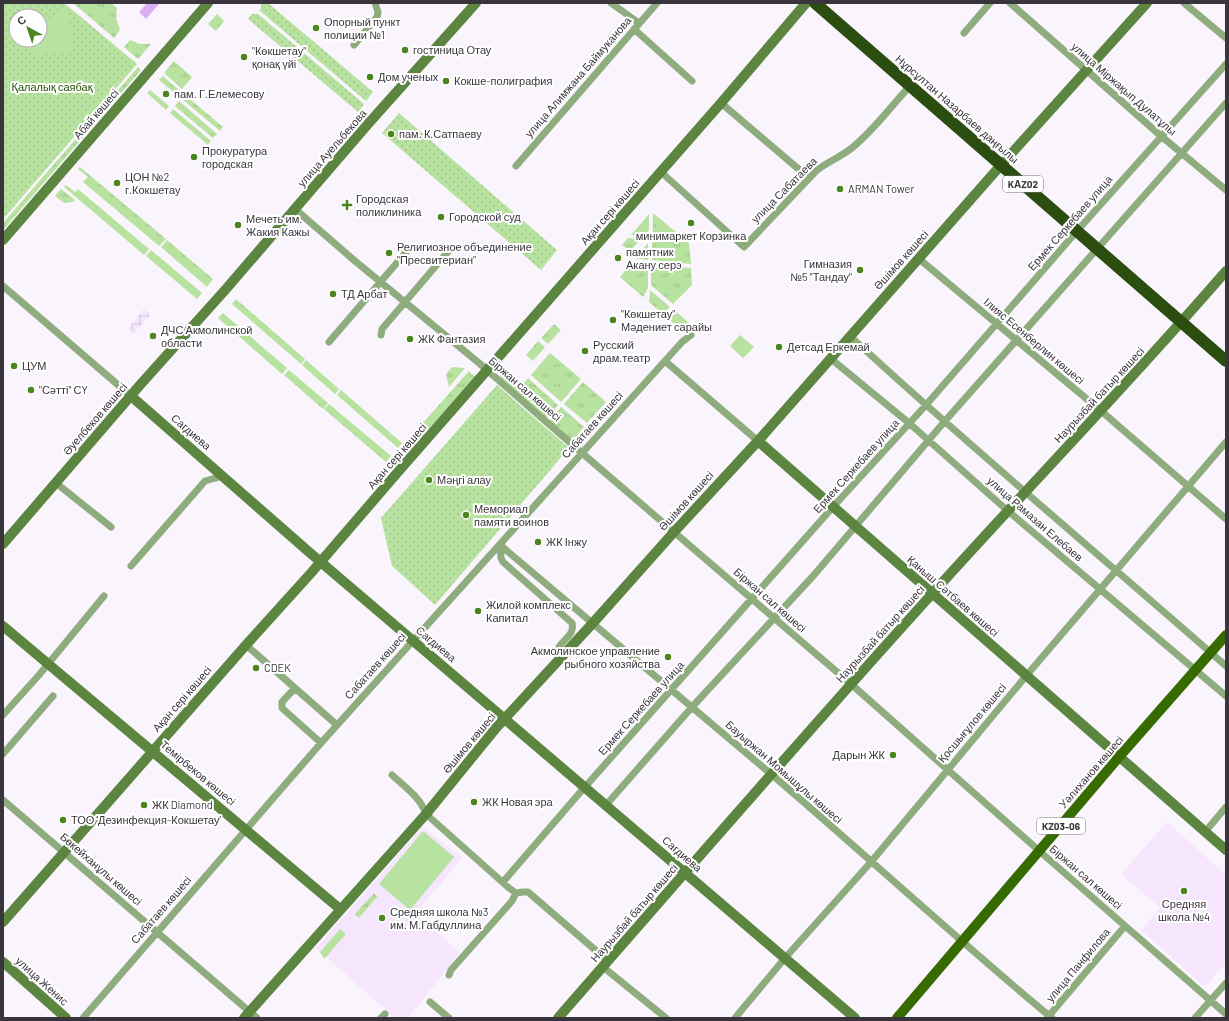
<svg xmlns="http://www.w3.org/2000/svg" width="1229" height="1021" viewBox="0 0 1229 1021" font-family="Barlow,sans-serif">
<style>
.built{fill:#f5e6fd}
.industrial{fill:url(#industrial-grid)}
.grass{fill:url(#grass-tufts)}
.park{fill:url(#park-dots);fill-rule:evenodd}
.garden{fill:#b8e2a0}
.water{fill:#daaff1}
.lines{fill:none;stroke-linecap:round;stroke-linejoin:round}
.street{stroke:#8eac7d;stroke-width:7}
.secondary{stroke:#5c8640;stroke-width:10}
.primary{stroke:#376b00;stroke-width:10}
.highway{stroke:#2b4e10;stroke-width:12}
.poi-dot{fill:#4c841f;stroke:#fff;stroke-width:1.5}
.labels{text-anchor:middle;stroke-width:4;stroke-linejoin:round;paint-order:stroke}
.shield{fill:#fff;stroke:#757277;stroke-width:1}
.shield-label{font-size:10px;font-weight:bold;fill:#3a353d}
.poi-label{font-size:11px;fill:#3a353d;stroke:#fff;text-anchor:start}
.street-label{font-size:11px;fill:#3a353d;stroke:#fff}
.park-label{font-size:11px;fill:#284e04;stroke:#fff}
</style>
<defs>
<pattern id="industrial-grid" width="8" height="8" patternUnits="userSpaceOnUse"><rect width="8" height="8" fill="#f5e6fd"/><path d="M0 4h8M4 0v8" fill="none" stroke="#d3c6da"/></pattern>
<pattern id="grass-tufts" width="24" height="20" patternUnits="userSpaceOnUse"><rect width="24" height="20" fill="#b8e2a0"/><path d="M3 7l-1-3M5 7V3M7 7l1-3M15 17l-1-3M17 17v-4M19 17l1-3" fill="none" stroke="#9fc28b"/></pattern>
<pattern id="park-dots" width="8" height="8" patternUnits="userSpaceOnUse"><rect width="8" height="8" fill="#b8e2a0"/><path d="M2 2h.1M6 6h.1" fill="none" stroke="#9fc28b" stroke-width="1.8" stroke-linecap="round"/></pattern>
</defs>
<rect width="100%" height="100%" fill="#faf4fd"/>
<path class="built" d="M1167,822L1226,875V963L1205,987L1141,930L1160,908L1121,874Z
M423,827L462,858L416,913L460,953L408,1018H395L316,948Z"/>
<path class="industrial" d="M144,309L150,315L134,333L128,328Z"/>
<path class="grass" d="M73,3H111L117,8L116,18L120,30L114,38Z
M217,14L224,21L216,31L208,24Z
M130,40L140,44H151L138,59L124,47Z
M174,61L192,77L182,89L164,73Z
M138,67L141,70L3,230V223Z
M163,76L181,92L178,96L159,80Z
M150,90L169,106L166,110L147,93Z
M185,95L223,127L220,131L182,99Z
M179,101L217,134L213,138L175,106Z
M173,109L211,141L208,145L170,113Z
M80,167L166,239L159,246L83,182L88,177L78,169Z
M66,185L75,192L78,189L149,249L144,255L64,187Z
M61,189L75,200L73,202L64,203L55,196Z
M653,213L689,243L691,264L652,260Z
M649,214V230L643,236L631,235Z
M628,238L641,239L630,251L622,245Z
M167,240L213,279L207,287L161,247Z
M648,243V260L635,258Z
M151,250L202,293L197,299L146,256Z
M633,262L648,263V288L643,297L620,277Z
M651,264L691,268L692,285L673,304L651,285Z
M650,290L670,307L663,314L649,302Z
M236,299L305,359L301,364L232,304Z
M674,310L689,323L682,331L667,317Z
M223,313L287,368L282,374L218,318Z
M554,324L561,330L548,344L541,338Z
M538,341L545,347L533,361L526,355Z
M550,353L581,379L561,402L531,375Z
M306,360L339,389L335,394L302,365Z
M452,367L465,368L449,387L446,374Z
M289,370L328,403L323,409L284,375Z
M506,370C512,377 515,381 525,382L528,378L558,405L547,418L500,378Z
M469,371L475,377L415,444L406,442Z
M583,382L606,402L587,423L564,404Z
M341,390L402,443L398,448L337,395Z
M329,404L391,456L386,462L324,409Z
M561,407L584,427L572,441L549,421Z
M374,893L377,897L359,918L355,914Z
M340,929L346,934L324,959L320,952Z"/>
<path class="park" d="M4,3H64L137,64L3,219V5ZM16,16H40V40H16Z
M262,3H268L373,92L366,101L260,11Z
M252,14H258L364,104L358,112L248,19Z
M399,113L557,250L541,270L382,133Z
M497,385L569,448L435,605L392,566L381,518Z"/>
<path class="garden" d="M66,6L68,8L72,51H46L37,55L30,49L38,40H40V37Z
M740,335L754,347L743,358L730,346Z
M423,831L454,857L410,910L379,884Z"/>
<path class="water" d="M147,3H160L146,19L139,12Z"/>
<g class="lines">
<path class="street" d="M611,3L639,23
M1010,3L1161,136L1226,190
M1184,3L1226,38
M634,29L692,81
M964,33L990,3
M354,45L377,17L378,12L375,3
M721,103L809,178
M516,166L657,3
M661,172L744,247L816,171C827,162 841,157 853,147C874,130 891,106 910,86
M295,209L355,261L479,363L582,453L851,684L1045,856L1226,1014
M918,258L1100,410L1226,519
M3,286L131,396
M381,335L382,329L452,247
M850,336C972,449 1101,556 1226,666
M329,342L407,251
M830,358L909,423L1008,511L1226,696
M665,361L758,441
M56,483L111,527
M500,545C590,622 681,697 771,774C865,854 956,939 1052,1018
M500,545L501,558L503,562L572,623C575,634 564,639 559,647L565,654
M131,566L205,481L223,476
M246,645L337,725
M295,688L282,702V708L321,743
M3,715L39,675L104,596
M3,754L53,696
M392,775C405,787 420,797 426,814L509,888L516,893L523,892H528L608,961
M3,800L257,1018
M606,805L692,707L814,575L945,421L1226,103
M1205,832L1226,807
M503,882L577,796L833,507L926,405L1077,231L1226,64
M603,967L666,1018
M449,975L451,970L512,901L516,893
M430,1002L449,1018
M83,1018L321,743L682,342L691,335
M381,1018L385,1014
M735,1018L785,958L871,862L1026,676L1226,442
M1047,1018L1125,926
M1195,1018L1226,983"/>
<path class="secondary" d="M3,240L208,3
M131,396L309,552L855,1018
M758,441L1226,850
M3,544L140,385L226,289L368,124L476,3
M3,626L340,909
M3,922L246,645L311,573L397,473L721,103L806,3
M3,962L66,1018
M244,1018L426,814L496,728L592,624L674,532L758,441L1001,165L1147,3
M558,1018C682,876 805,734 931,595C1029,486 1130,382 1226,271"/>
<path class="primary" d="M897,1018L1119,757L1226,635"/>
<path class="highway" d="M815,3L1226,361"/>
</g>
<g class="poi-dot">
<circle cx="316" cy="28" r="4"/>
<circle cx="405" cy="50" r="4"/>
<circle cx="244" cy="57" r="4"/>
<circle cx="370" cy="77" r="4"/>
<circle cx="446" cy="81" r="4"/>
<circle cx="166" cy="94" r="4"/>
<circle cx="391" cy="134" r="4"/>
<circle cx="194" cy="157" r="4"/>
<circle cx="117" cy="183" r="4"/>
<circle cx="840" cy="189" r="4"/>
<path d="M345 199h4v4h4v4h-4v4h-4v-4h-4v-4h4z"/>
<circle cx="441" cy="217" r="4"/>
<circle cx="691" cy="223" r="4"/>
<circle cx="238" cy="225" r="4"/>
<circle cx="389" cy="253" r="4"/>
<circle cx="618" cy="258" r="4"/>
<circle cx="860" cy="270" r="4"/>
<circle cx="333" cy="294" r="4"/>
<circle cx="613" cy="320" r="4"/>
<circle cx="153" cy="336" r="4"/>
<circle cx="410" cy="339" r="4"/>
<circle cx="779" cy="347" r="4"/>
<circle cx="585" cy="351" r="4"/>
<circle cx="14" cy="366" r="4"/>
<circle cx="31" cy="390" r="4"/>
<circle cx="429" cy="480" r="4"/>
<circle cx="466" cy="515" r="4"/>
<circle cx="538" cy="542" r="4"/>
<circle cx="478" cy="611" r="4"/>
<circle cx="668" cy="657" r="4"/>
<circle cx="256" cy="668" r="4"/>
<circle cx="893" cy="755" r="4"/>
<circle cx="474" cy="802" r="4"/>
<circle cx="144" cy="805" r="4"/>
<circle cx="63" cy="820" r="4"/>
<circle cx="1184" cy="891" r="4"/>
<circle cx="382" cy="918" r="4"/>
</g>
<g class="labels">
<g class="shield">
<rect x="1003" y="176" width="40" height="16" rx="3"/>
<rect x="1037" y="818" width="48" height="16" rx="3"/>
</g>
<g class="shield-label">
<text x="1023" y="188">KАZ02</text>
<text x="1061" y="830">KZ03-06</text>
</g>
<g class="poi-label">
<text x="324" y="26">Опорный пункт<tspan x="324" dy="13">полиции №1</tspan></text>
<text x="413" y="54">гостиница Отау</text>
<text x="252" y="55">"Көкшетау"<tspan x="252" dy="13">қонақ үйі</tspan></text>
<text x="378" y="81">Дом ученых</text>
<text x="454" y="85">Кокше-полиграфия</text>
<text x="174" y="98">пам. Г.Елемесову</text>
<text x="399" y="138">пам. К.Сатпаеву</text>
<text x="202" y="155">Прокуратура<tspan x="202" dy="13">городская</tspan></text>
<text x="125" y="181">ЦОН №2<tspan x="125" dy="13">г.Кокшетау</tspan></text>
<text x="848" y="193">ARMAN Tower</text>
<text x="356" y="203">Городская<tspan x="356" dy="13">поликлиника</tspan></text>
<text x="449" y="221">Городской суд</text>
<text x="246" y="223">Мечеть им.<tspan x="246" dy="13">Жакия Кажы</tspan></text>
<text x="691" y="240" text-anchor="middle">минимаркет Корзинка</text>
<text x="397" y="251">Религиозное объединение<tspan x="397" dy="13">"Пресвитериан"</tspan></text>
<text x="626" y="256">памятник<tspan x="626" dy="13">Акану серэ</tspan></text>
<text x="852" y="268" text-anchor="end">Гимназия<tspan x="852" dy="13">№5 "Тандау"</tspan></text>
<text x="341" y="298">ТД Арбат</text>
<text x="621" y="318">"Көкшетау"<tspan x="621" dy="13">Мәдениет сарайы</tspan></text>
<text x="161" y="334">ДЧС Акмолинской<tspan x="161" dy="13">области</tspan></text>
<text x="418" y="343">ЖК Фантазия</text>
<text x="593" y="349">Русский<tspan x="593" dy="13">драм.театр</tspan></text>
<text x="787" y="351">Детсад Еркемай</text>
<text x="22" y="370">ЦУМ</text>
<text x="39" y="394">"Сәтті" СY</text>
<text x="437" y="484">Мәңгі алау</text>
<text x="474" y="513">Мемориал<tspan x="474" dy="13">памяти воинов</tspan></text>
<text x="546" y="546">ЖК Інжу</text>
<text x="486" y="609">Жилой комплекс<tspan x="486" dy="13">Капитал</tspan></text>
<text x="660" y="655" text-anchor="end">Акмолинское управление<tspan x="660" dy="13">рыбного хозяйства</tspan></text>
<text x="264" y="672">CDEK</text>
<text x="885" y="759" text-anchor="end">Дарын ЖК</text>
<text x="482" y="806">ЖК Новая эра</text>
<text x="152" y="809">ЖК Diamond</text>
<text x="71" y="824">ТОО 'Дезинфекция-Кокшетау'</text>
<text x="1184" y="908" text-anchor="middle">Средняя<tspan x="1184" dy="13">школа №4</tspan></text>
<text x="390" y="916">Средняя школа №3<tspan x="390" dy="13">им. М.Габдуллина</tspan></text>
</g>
<g class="street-label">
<text transform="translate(578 77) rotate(-49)" y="4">улица Алимжана Баймуканова</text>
<text transform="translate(1124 89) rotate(41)" y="4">улица Міржақып Дулатұлы</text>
<text transform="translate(957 109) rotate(41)" y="4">Нұрсұлтан Назарбаев даңғылы</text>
<text transform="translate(96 114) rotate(-49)" y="4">Абай көшесі</text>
<text transform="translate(332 148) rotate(-49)" y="4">улица Ауельбекова</text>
<text transform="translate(784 190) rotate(-45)" y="4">улица Сабатаева</text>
<text transform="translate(610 212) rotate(-49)" y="4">Ақан сері көшесі</text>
<text transform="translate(1070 223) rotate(-49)" y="4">Ермек Серкебаев улица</text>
<text transform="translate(901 260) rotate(-48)" y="4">Әшімов көшесі</text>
<text transform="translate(1034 341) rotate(40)" y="4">Ілияс Есенберлин көшесі</text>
<text transform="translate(525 389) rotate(41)" y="4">Біржан сал көшесі</text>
<text transform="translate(1099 395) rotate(-47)" y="4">Наурызбай батыр көшесі</text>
<text transform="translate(95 419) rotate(-49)" y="4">Әуелбеков көшесі</text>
<text transform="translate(592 425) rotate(-48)" y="4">Сабатаев көшесі</text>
<text transform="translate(191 432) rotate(41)" y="4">Сагдиева</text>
<text transform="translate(397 456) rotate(-49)" y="4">Ақан сері көшесі</text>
<text transform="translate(856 466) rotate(-48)" y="4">Ермек Серкебаев улица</text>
<text transform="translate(686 501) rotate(-48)" y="4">Әшімов көшесі</text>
<text transform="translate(1035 519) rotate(41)" y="4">улица Рамазан Елебаев</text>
<text transform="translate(953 596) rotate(41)" y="4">Қаныш Сәтбаев көшесі</text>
<text transform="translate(770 600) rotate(41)" y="4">Біржан сал көшесі</text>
<text transform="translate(880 634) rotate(-48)" y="4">Наурызбай батыр көшесі</text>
<text transform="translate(436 644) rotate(40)" y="4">Сагдиева</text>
<text transform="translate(375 666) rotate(-48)" y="4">Сабатаев көшесі</text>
<text transform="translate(182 699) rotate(-49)" y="4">Ақан сері көшесі</text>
<text transform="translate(641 708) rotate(-48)" y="4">Ермек Серкебаев улица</text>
<text transform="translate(972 723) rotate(-50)" y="4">Қосшығұлов көшесі</text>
<text transform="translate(469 743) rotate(-50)" y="4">Әшімов көшесі</text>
<text transform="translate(784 772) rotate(41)" y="4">Бауыржан Момышұлы көшесі</text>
<text transform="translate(1091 772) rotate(-49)" y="4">Уәлиханов көшесі</text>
<text transform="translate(198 773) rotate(40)" y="4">Темірбеков көшесі</text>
<text transform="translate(682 854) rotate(41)" y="4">Сагдиева</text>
<text transform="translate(101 869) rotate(41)" y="4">Бөкейханұлы көшесі</text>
<text transform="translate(1086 877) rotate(41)" y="4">Біржан сал көшесі</text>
<text transform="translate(161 910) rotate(-49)" y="4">Сабатаев көшесі</text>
<text transform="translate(634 913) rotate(-49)" y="4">Наурызбай батыр көшесі</text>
<text transform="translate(1078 965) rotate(-50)" y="4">улица Панфилова</text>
<text transform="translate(42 981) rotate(42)" y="4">улица Женис</text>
</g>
<g class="park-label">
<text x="52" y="91">Қалалық саябақ</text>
</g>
</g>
<rect width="1229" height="1021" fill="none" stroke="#3a353d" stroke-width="8"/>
<g transform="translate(28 28) rotate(320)"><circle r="19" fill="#ffffff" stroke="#b0aeb1"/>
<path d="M0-3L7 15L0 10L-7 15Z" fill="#4c841f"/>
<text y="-6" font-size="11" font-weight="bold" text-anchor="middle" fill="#3a353d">С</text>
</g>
</svg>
